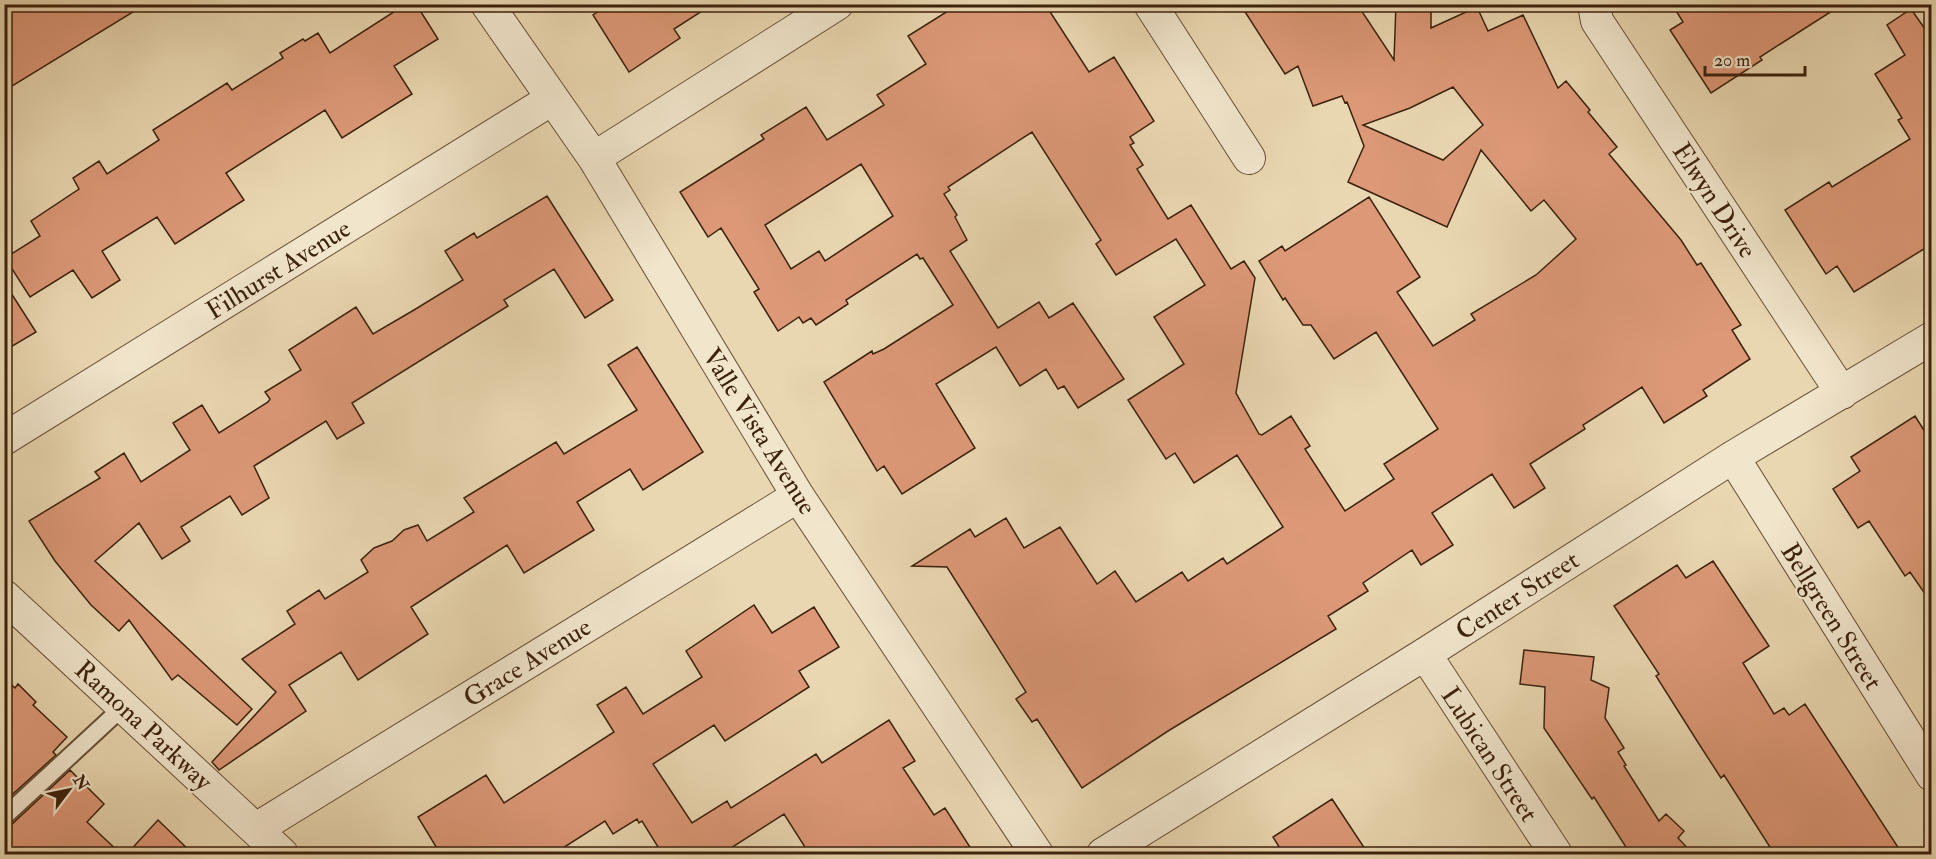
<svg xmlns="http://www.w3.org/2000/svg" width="1936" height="859" viewBox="0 0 1936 859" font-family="'IM FELL Double Pica',serif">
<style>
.building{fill:#dc9877;stroke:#3c220d;stroke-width:1.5;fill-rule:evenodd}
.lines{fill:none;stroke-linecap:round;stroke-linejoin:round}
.lane-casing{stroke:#674f36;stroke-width:20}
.street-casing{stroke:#674f36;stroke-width:34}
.lane{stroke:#f1e5cc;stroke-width:16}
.street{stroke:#f1e5cc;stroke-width:32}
.labels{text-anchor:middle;stroke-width:4.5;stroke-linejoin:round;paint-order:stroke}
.street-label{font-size:26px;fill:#3c220d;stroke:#f1e5cc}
</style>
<rect width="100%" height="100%" fill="#e9d7b1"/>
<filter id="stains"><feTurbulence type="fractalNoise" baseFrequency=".00333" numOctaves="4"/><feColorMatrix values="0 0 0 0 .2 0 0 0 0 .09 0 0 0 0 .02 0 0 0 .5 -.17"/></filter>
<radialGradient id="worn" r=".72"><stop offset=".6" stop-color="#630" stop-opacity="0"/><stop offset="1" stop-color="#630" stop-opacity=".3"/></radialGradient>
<path class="building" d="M4,4H146L4,91Z
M406,4H416L438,39L394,66L412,94L342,138L325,110L226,173L244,200L175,244L157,217L102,251L120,280L92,298L73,270L30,297L5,258L40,236L31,221L79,189L73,178L99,161L107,174L159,140L153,130L227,83L232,90L283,58L280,53L303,39L305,41L318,33L330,53Z
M609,4H713L674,29L680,38L629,72L593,15Z
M959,4H1045L1089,72L1114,57L1154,121L1130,137L1134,143L1130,145L1143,165L1137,169L1168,219L1191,205L1231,269L1244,261L1255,278L1236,393L1259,434L1262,435L1291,416L1310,446L1305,449L1345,511L1394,479L1384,464L1438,429L1376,332L1334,359L1311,325H1303L1285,298L1283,300L1259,261L1282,246L1285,251L1369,197L1420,277L1397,292L1433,346L1475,320L1471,314L1536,275L1576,239L1544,200L1531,211L1481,150L1447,227L1348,182L1364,146L1347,102L1345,103L1342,96L1313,106L1298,66L1285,74L1240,4H1357L1394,60L1396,4H1431V28L1477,7L1488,31L1523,15L1558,88L1566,81L1590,110L1588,112L1617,147L1609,154L1681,240L1697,265L1701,263L1741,325L1732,330L1750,359L1703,390L1707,396L1664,423L1642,387L1583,425L1585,429L1530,464L1545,488L1514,508L1492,474L1432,513L1453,545L1421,565L1412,550L1363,583L1368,591L1328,616L1336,629L1168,731L1082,788L1037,719L1032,722L1016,699L1026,692L947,567L912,566L970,529L975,537L1006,518L1024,548L1060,527L1097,584L1115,571L1136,602L1182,572L1188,581L1223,558L1227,564L1283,527L1237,455L1194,483L1175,453L1166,459L1128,400L1184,364L1154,317L1205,285L1176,239L1116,275L1096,244L1101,240L1032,132L948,187L950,190L944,194L957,215L955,217L967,240L950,251L998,328L1039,302L1049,318L1073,303L1124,379L1078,408L1064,386L1058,389L1046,369L1020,386L996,347L936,384L975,448L902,494L884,466L877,471L824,382L872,351L873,354L884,349L953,305L923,258L920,259L917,254L846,300L848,304L816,325L811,318L803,323L799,317L778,331L754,292L759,289L721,228L708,237L680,192L764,139L761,135L806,107L827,140L884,105L877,95L926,64L908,36ZM1453,87L1483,125L1443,160L1363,125L1410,108ZM861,164L893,216L825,261L819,251L791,269L765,225Z
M1672,4H1843L1760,57L1762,60L1711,93L1670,30L1683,22Z
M1911,9L1932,39V244L1854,292L1837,266L1826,274L1785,210L1829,182L1832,187L1910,139L1898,120L1902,118L1875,74L1905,55L1887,25Z
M547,196L613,300L585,318L554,269L504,300L508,306L352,403L364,423L337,439L326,421L254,466L269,498L242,515L230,496L181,527L190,541L162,559L139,523L95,561L252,709L237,725L178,675L172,680L129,620L119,631L91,605L55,561L29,521L100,478L95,472L124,453L141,482L190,450L173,423L202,405L219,433L268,402L270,399L265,392L301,370L289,350L356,307L373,334L414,310L463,280L445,251L474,233L477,238Z
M4,282L36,332L4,351Z
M637,347L703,452L643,490L630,469L577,502L594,530L524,573L507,545L454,579L411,607L428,634L358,680L341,652L289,685L306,711L219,770L212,762L276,692L242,659L295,624L287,611L319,590L325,599L368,572L361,560L374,548L392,541L404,530L418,525L427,541L474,512L464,498L556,442L564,454L637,410L608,365Z
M1915,416L1932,443V604L1910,572L1905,576L1869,521L1858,528L1833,489L1860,471L1851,457Z
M1713,561L1769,646L1743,663L1774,714L1784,708L1789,715L1805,704L1903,855H1775L1724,775L1721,778L1699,744L1656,676L1659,674L1614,606L1677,565L1686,578Z
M754,605L772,633L814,607L839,647L799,671L809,687L725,741L714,725L653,764L692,823L727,801L731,808L816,754L822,763L889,720L915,761L903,768L934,815L945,808L975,855H810L784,814L720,855H663L642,821L639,823L637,819L613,834L605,821L552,855H441L418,817L486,775L504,803L614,732L597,705L626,687L643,714L702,677L686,651Z
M1524,650L1594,657L1591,680L1609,688L1605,718L1624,748L1618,752L1626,765L1624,766L1659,821L1666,814L1684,831L1678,838L1694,855H1631L1594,797L1592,799L1544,728L1545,687L1520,684Z
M4,678L15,688L18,684L36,702L33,705L67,737L53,752L56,755L4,802Z
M70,770L104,804L87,822L122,855H4V827L11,825Z
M1332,799L1369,855H1284L1273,837Z
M158,820L194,855H126Z"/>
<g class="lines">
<g class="lane-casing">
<path id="lane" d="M4,817L124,706"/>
</g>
<g class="street-casing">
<path id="street" d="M487,4L594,158L798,496L1037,854
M1150,4L1249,158
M1594,4L1597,21L1842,393
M594,158L837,4
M4,439L552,99
M1733,457L1932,775
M4,596L282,854
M1425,654L1556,854
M256,829L798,496
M1103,854L1425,654L1733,457L1932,338"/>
</g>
<use href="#lane" class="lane"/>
<use href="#street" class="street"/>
</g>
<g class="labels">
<g class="street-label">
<text transform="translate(1715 200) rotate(57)" y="9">Elwyn Drive</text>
<text transform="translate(278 269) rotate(-32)" y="9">Filhurst Avenue</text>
<text transform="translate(760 431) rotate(58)" y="9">Valle Vista Avenue</text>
<text transform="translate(1517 595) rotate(-33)" y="9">Center Street</text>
<text transform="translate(1832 616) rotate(58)" y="9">Bellgreen Street</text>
<text transform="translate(527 662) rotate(-32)" y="9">Grace Avenue</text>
<text transform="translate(144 725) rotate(43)" y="9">Ramona Parkway</text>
<text transform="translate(1490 754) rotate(57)" y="9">Lubican Street</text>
</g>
</g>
<rect width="1936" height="859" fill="none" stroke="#e9d7b1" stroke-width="24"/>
<rect x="6" y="6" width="1924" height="847" fill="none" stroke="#3c220d" stroke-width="3"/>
<rect x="12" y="12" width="1912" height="835" fill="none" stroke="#3c220d" stroke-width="1.5"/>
<g transform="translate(69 790) rotate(58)" stroke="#f1e5cc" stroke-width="4.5" paint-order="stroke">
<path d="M0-4.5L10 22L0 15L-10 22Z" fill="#3c220d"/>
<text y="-9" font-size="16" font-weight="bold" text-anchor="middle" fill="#3c220d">N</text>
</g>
<path d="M1705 66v9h100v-9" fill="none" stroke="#3c220d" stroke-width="3"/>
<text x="1714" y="66" font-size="18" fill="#3c220d" stroke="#f1e5cc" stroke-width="4.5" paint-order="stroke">20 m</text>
<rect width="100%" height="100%" filter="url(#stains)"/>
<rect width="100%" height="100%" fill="url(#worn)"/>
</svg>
